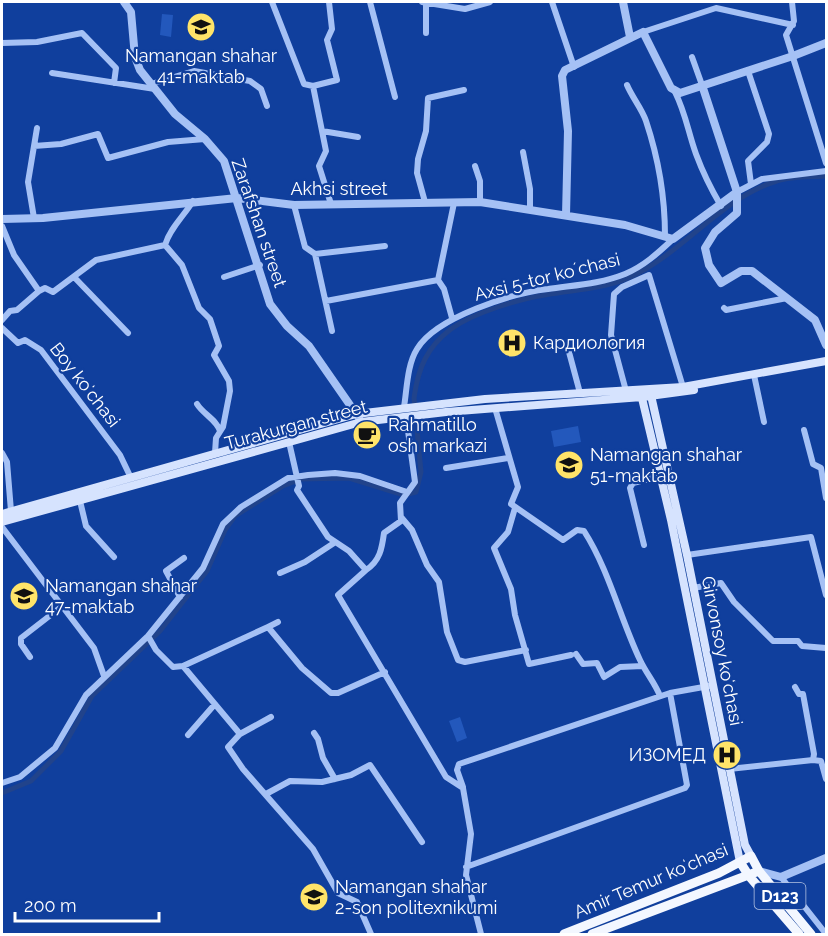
<svg xmlns="http://www.w3.org/2000/svg" width="828" height="936" viewBox="0 0 828 936" font-family="Raleway,sans-serif">
<style>
.garden{fill:#2358bc}
.lines{fill:none;stroke-linecap:round;stroke-linejoin:round}
.canal{stroke:#21438b;stroke-width:5}
.minor{stroke:#a5c1f5;stroke-width:6}
.tertiary{stroke:#a5c1f5;stroke-width:8}
.secondary{stroke:#d6e3fe;stroke-width:8}
.primary{stroke:#f3f7ff;stroke-width:9}
.labels{text-anchor:middle;stroke-width:4.5;stroke-linejoin:round;paint-order:stroke}
.shield{fill:#103f9d;stroke:#b7c5e2;stroke-width:1.5}
.shield-label{font-size:16px;font-weight:bold;fill:#fff}
.poi-label{font-size:18px;fill:#fff;stroke:#103f9d;text-anchor:start}
.street-label{font-size:18px;fill:#fff;stroke:#103f9d}
</style>
<rect width="100%" height="100%" fill="#103f9d"/>
<path class="garden" d="M162,14L173,15L171,37L160,35Z
M578,426L581,442L554,447L551,431Z
M460,717L467,738L457,742L449,721Z"/>
<g class="lines">
<path class="canal" d="M2,793L31,781L61,751L92,696L160,631L207,571L225,530L235,516L283,486L301,479L349,478L404,495L416,492L421,472L414,398C418,368 427,347 451,329C473,313 519,299 545,295C571,290 595,290 621,281C678,260 719,198 777,181C792,176 811,177 826,176"/>
<path class="minor" d="M272,2L304,84L313,86L326,151L319,166L331,204
M370,2L395,97
M422,2L465,9L490,2
M426,2V33
M552,2L574,67
M792,2L794,21L786,35L826,163
M643,32L716,8L793,25
M2,43L37,42L82,33L116,68L114,83
M692,57L702,85
M748,71L769,134L767,142L748,161L751,184
M52,73L155,89
M151,84L194,71L250,81L261,89L267,106
M627,85C632,97 642,109 646,121C658,157 665,198 665,236
M313,86L337,80L327,40L332,29L329,2
M675,92C686,114 688,132 696,154C703,173 711,189 721,206
M322,131L358,137
M34,146L37,128
M523,152L530,189V209
M475,166L480,181V202
M737,192L762,179L826,171
M193,201C184,216 170,228 165,245L182,265L199,308L210,319L219,346L214,355L229,381L230,391L223,427L216,438L215,453
M425,202L417,173L418,159L426,131L428,98L464,90
M294,205L305,247L315,254L332,331
M34,218L28,182L34,146L61,144L98,134L108,158L168,142L205,139
M2,226L14,255L39,291L17,310L10,311L2,320
M315,254L385,246
M74,277L128,333
M224,277L260,265
M438,280L454,203
M39,291L45,288L53,292L96,260L165,245
M326,301L438,280L444,289L452,318
M724,308L726,310L787,298
M2,328L18,343L25,340L41,350L120,455L131,478
M569,352L580,393
M754,375L764,422
M626,391L611,335L614,294L622,287L649,275L683,387
M197,404C203,414 217,420 220,431
M404,407C407,389 407,365 417,349C436,317 513,293 548,289C575,285 600,284 625,274C644,266 658,253 673,239
M495,408L518,487L511,504L563,540L577,530L584,531C609,570 620,618 640,660C646,673 655,683 660,696
M804,430L813,464L821,468L826,498
M289,442L299,486L297,490L328,537L349,551L366,570L338,595L446,777L463,788L471,834L466,875L481,934
M2,453L7,462L11,511
M446,468L508,458
M80,501L86,526L114,557
M515,508L508,532L494,548L511,589L515,615L529,664L571,655
M401,517L412,530L427,565L439,582L447,632L458,660L465,662L526,650
M2,527L94,648L104,676
M644,545L630,488L633,483L660,476
M687,555L811,537L826,595
M366,570C380,561 382,548 384,533L401,521L400,503L415,482L406,416
M280,573L305,562L334,543
M693,588L721,583L734,602L773,641H798L802,646L826,648
M180,597L166,571L184,558
M268,627L278,622
M148,636L156,650L173,667L183,666L268,627L302,668L331,693H338L385,672
M576,654L583,664L597,663L604,677L620,667L643,666
M30,657L21,644V638L61,607
M183,666L240,734L228,747L243,769L313,849L338,893L357,902L371,934
M795,687L799,694H803L814,754L813,760
M314,733L318,739L323,758L335,779
M240,734L271,717
M188,735L215,704
M729,769L813,760L821,761L826,779
M2,783L20,777L55,748L86,695L148,636L203,568L223,524L241,507L288,478L308,475L335,473L360,476L407,492
M463,787L457,770L459,764L670,693L709,686
M266,794L290,781L322,782L351,775L370,765L422,842
M466,867L685,788L687,785L670,693
M781,877L826,934"/>
<path class="tertiary" d="M124,2L131,12L135,57L140,70L175,114L205,139L224,161L270,304L287,326L309,346L359,418
M623,2L630,37
M702,85L737,192V213L715,232L705,248L709,265L721,283L741,271H752L815,320L826,345
M566,215L568,131L562,76L565,70L643,32L671,88L680,93L793,56L826,43
M2,219L43,218L237,198L294,205L480,202L625,225L673,239L737,192
M759,871L781,877L826,858"/>
<path class="secondary" d="M650,391L687,555L745,845L751,856
M641,394L671,520L740,862
M2,514L356,414L485,399L683,387L826,361
M2,522L361,422L446,412L642,397L694,390"/>
<path class="primary" d="M740,862L749,876L799,934
M564,934L719,873L751,856L759,871L811,934
M592,934L759,871"/>
</g>
<defs>
<g id="school-disc" transform="scale(1.5)"><circle r="9.5" fill="#ffe469" stroke="#103f9d"/><path d="M0-5L7-2L0 1L-7-2ZM-4 1L0 2.5L4 1V4Q0 6-4 4Z" fill="#111"/></g>
<g id="hospital-disc" transform="scale(1.5)"><circle r="9.5" fill="#ffe469" stroke="#103f9d"/><path d="M-5-5h3v3.5h4V-5h3V5h-3V1.5h-4V5h-3Z" fill="#111"/></g>
<g id="cafe-disc" transform="scale(1.5)"><circle r="9.5" fill="#ffe469" stroke="#103f9d"/><path d="M-5.5-4.5H6V0H3Q3 3.5 0 3.5H-2.5Q-5.5 3.5-5.5 0ZM3-3.2v2h1.7v-2ZM-6 4.5H4V6H-6Z" fill="#111"/></g>
</defs>
<g fill-rule="evenodd">
<use href="#school-disc" x="201" y="27"/>
<use href="#hospital-disc" x="512" y="343"/>
<use href="#cafe-disc" x="367" y="435"/>
<use href="#school-disc" x="569" y="465"/>
<use href="#school-disc" x="24" y="596"/>
<use href="#hospital-disc" x="727" y="755"/>
<use href="#school-disc" x="314" y="897"/>
</g>
<g class="labels">
<rect class="shield" x="754.5" y="883" width="51" height="26" rx="4.5"/>
<g class="shield-label">
<text x="780" y="902">D123</text>
</g>
<g class="poi-label">
<text x="201" y="62" text-anchor="middle">Namangan shahar<tspan x="201" dy="21">41-maktab</tspan></text>
<text x="533" y="349">Кардиология</text>
<text x="388" y="431">Rahmatillo<tspan x="388" dy="21">osh markazi</tspan></text>
<text x="590" y="461">Namangan shahar<tspan x="590" dy="21">51-maktab</tspan></text>
<text x="45" y="592">Namangan shahar<tspan x="45" dy="21">47-maktab</tspan></text>
<text x="706" y="761" text-anchor="end">ИЗОМЕД</text>
<text x="335" y="893">Namangan shahar<tspan x="335" dy="21">2-son politexnikumi</tspan></text>
</g>
<g class="street-label">
<text x="339" y="195">Akhsi street</text>
<text transform="translate(259 223) rotate(71)" y="6">Zarafshan street</text>
<text transform="translate(547 277) rotate(-14)" y="6">Аxsi 5-tor koʼchasi</text>
<text transform="translate(85 385) rotate(52)" y="6">Boy koʻchasi</text>
<text transform="translate(296 425) rotate(-15)" y="6">Turakurgan street</text>
<text transform="translate(722 651) rotate(79)" y="6">Girvonsoy koʻchasi</text>
<text transform="translate(651 881) rotate(-23)" y="6">Amir Temur koʻchasi</text>
</g>
</g>
<rect width="828" height="936" fill="none" stroke="#ffffff" stroke-width="6"/>
<path d="M15 912v9h144v-9" fill="none" stroke="#ffffff" stroke-width="3"/>
<text x="24" y="912" font-size="18" fill="#ffffff" stroke="#103f9d" stroke-width="4.5" paint-order="stroke">200 m</text>
</svg>
